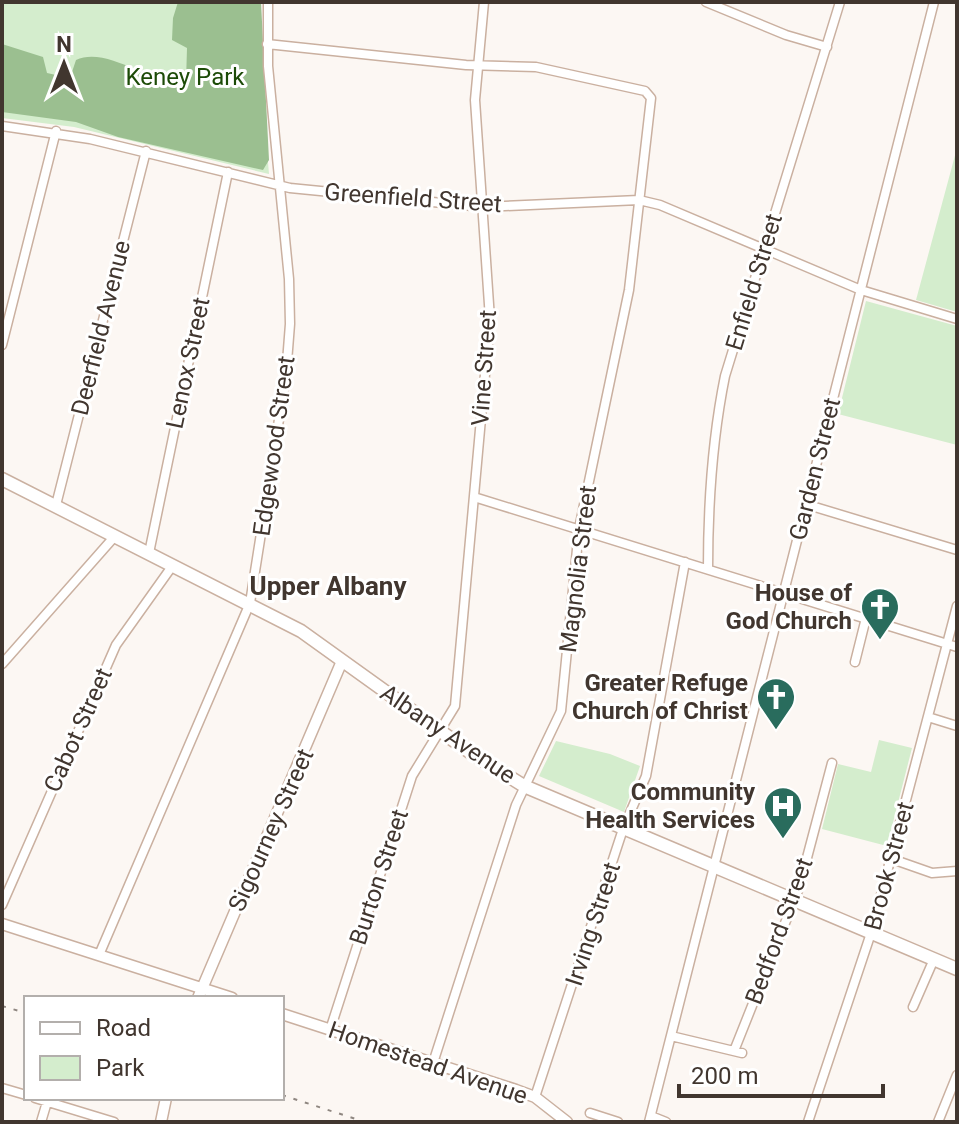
<svg xmlns="http://www.w3.org/2000/svg" width="959" height="1124" viewBox="0 0 959 1124" font-family="Roboto,sans-serif">
<style>
.green{fill:#d4edcd}
.forest{fill:#9bbf90}
.lines{fill:none;stroke-linecap:round;stroke-linejoin:round}
.minor-casing{stroke:#cab0a0;stroke-width:11}
.major-casing{stroke:#cab0a0;stroke-width:13}
.highway-casing{stroke:#cab0a0;stroke-width:15}
.minor{stroke:#fff;stroke-width:8}
.major{stroke:#fff;stroke-width:10}
.highway{stroke:#fff;stroke-width:12}
.rail{stroke:#8f8781;stroke-width:2;stroke-dasharray:4 8;stroke-linecap:butt}
.labels{text-anchor:middle;stroke-width:6;stroke-linejoin:round;paint-order:stroke}
.park-label{font-size:24px;fill:#1c4b07;stroke:#fff}
.street-label{font-size:24px;fill:#41362f;stroke:#fff}
.poi-label{font-size:24px;font-weight:bold;fill:#41362f;stroke:#fff;text-anchor:end}
.neighbourhood-label{font-size:26px;font-weight:bold;fill:#41362f;stroke:#fff}
</style>
<rect width="100%" height="100%" fill="#fcf7f3"/>
<path class="green" d="M2,2H259L258,45L269,174L74,127L2,118Z
M957,148V312L916,300Z
M866,301L957,326V445L838,414Z
M879,740L912,748L887,846L822,829L838,764L871,772Z
M556,741L610,754L640,766L624,812L539,776Z"/>
<path class="forest" d="M178,2H261L269,160L263,170L118,137L76,122L2,112V44L43,57L47,73L70,78L76,60C108,45 153,87 186,82L187,48L172,40L173,18Z"/>
<g class="lines">
<g class="minor-casing">
<path id="minor" d="M706,2L786,35L827,47
M267,44L466,65L536,67L645,91L651,98L629,290L579,529L561,711L516,805L433,1063
M2,126L90,139L290,188L483,207L639,200L660,205L861,290L957,319
M2,345L56,131
M474,497L957,647
M805,504L957,550
M56,505L146,151
M149,553L228,172
M708,569C708,504 712,440 725,376L840,2
M855,662L866,618
M2,664L115,536
M928,717L957,726
M892,859L932,873L957,871
M2,905L116,645L173,565
M99,955L250,603L286,375L290,324L289,279L268,66V2
M913,1007L934,959
M330,1030L412,776L455,706L490,319L475,100L484,2
M671,1036L742,1053
M734,1051L799,888L832,763
M2,1088L26,1095
M535,1097L623,829L646,776L685,562
M35,1098L114,1122
M590,1113L618,1122
M651,1116L666,1122
M41,1122L47,1102
M649,1122L934,2
M808,1122L871,933L957,606
M938,1122L957,1075"/>
</g>
<g class="major-casing">
<path id="major" d="M2,924L232,998
M198,998L342,661
M282,1014L516,1090L535,1097L567,1122
M161,1122L166,1098"/>
</g>
<g class="highway-casing">
<path id="highway" d="M2,479L301,631L471,753L524,786L957,969"/>
</g>
<use href="#minor" class="minor"/>
<use href="#major" class="major"/>
<use href="#highway" class="highway"/>
<path class="rail" d="M2,1006L26,1013
M282,1095L365,1122"/>
</g>
<defs>
<g id="church-pin" transform="scale(2)"><path d="M0 17L-7.5 6A9.5 9.5 0 1 1 7.5 6Z" fill="#296c5d" stroke="#fff"/><path d="M-1.2-6h2.4v3.5h3.3v2.4h-3.3V6h-2.4V-.1h-3.3v-2.4h3.3Z" fill="#fff"/></g>
<g id="hospital-pin" transform="scale(2)"><path d="M0 17L-7.5 6A9.5 9.5 0 1 1 7.5 6Z" fill="#296c5d" stroke="#fff"/><path d="M-5-5h3v3.5h4V-5h3V5h-3V1.5h-4V5h-3Z" fill="#fff"/></g>
</defs>
<g fill-rule="evenodd">
<use href="#church-pin" x="880" y="607"/>
<use href="#church-pin" x="776" y="697"/>
<use href="#hospital-pin" x="783" y="806"/>
</g>
<g class="labels">
<g class="park-label">
<text x="185" y="85">Keney Park</text>
</g>
<g class="street-label">
<text transform="translate(413 198) rotate(4)" y="8">Greenfield Street</text>
<text transform="translate(754 282) rotate(-73)" y="8">Enfield Street</text>
<text transform="translate(101 328) rotate(-76)" y="8">Deerfield Avenue</text>
<text transform="translate(188 363) rotate(-78)" y="8">Lenox Street</text>
<text transform="translate(484 368) rotate(-86)" y="8">Vine Street</text>
<text transform="translate(274 446) rotate(-82)" y="8">Edgewood Street</text>
<text transform="translate(815 469) rotate(-76)" y="8">Garden Street</text>
<text transform="translate(578 569) rotate(-83)" y="8">Magnolia Street</text>
<text transform="translate(78 730) rotate(-66)" y="8">Cabot Street</text>
<text transform="translate(448 734) rotate(34)" y="8">Albany Avenue</text>
<text transform="translate(271 830) rotate(-66)" y="8">Sigourney Street</text>
<text transform="translate(889 866) rotate(-75)" y="8">Brook Street</text>
<text transform="translate(379 877) rotate(-72)" y="8">Burton Street</text>
<text transform="translate(593 924) rotate(-72)" y="8">Irving Street</text>
<text transform="translate(779 931) rotate(-70)" y="8">Bedford Street</text>
<text transform="translate(428 1063) rotate(19)" y="8">Homestead Avenue</text>
</g>
<g class="poi-label">
<text x="852" y="601">House of<tspan x="852" dy="28">God Church</tspan></text>
<text x="748" y="691">Greater Refuge<tspan x="748" dy="28">Church of Christ</tspan></text>
<text x="755" y="800">Community<tspan x="755" dy="28">Health Services</tspan></text>
</g>
<g class="neighbourhood-label">
<text x="328" y="595">Upper Albany</text>
</g>
</g>
<rect width="959" height="1124" fill="none" stroke="#41362f" stroke-width="8"/>
<rect x="24" y="996" width="260" height="104" fill="#ffffff" stroke="#b3afac" stroke-width="2"/>
<rect x="40" y="1022" width="40" height="12" fill="#ffffff" stroke="#b3afac" stroke-width="2"/>
<text x="96" y="1036" font-size="24" fill="#41362f">Road</text>
<rect x="40" y="1056" width="40" height="24" fill="#d4edcd" stroke="#b3afac" stroke-width="2"/>
<text x="96" y="1076" font-size="24" fill="#41362f">Park</text>
<g transform="translate(64 64)" stroke="#ffffff" stroke-width="6" paint-order="stroke">
<path d="M0-6L14 30L0 20L-14 30Z" fill="#41362f"/>
<text y="-12" font-size="22" font-weight="bold" text-anchor="middle" fill="#41362f">N</text>
</g>
<path d="M679 1084v12h204v-12" fill="none" stroke="#41362f" stroke-width="4"/>
<text x="691" y="1084" font-size="24" fill="#41362f" stroke="#ffffff" stroke-width="6" paint-order="stroke">200 m</text>
</svg>
